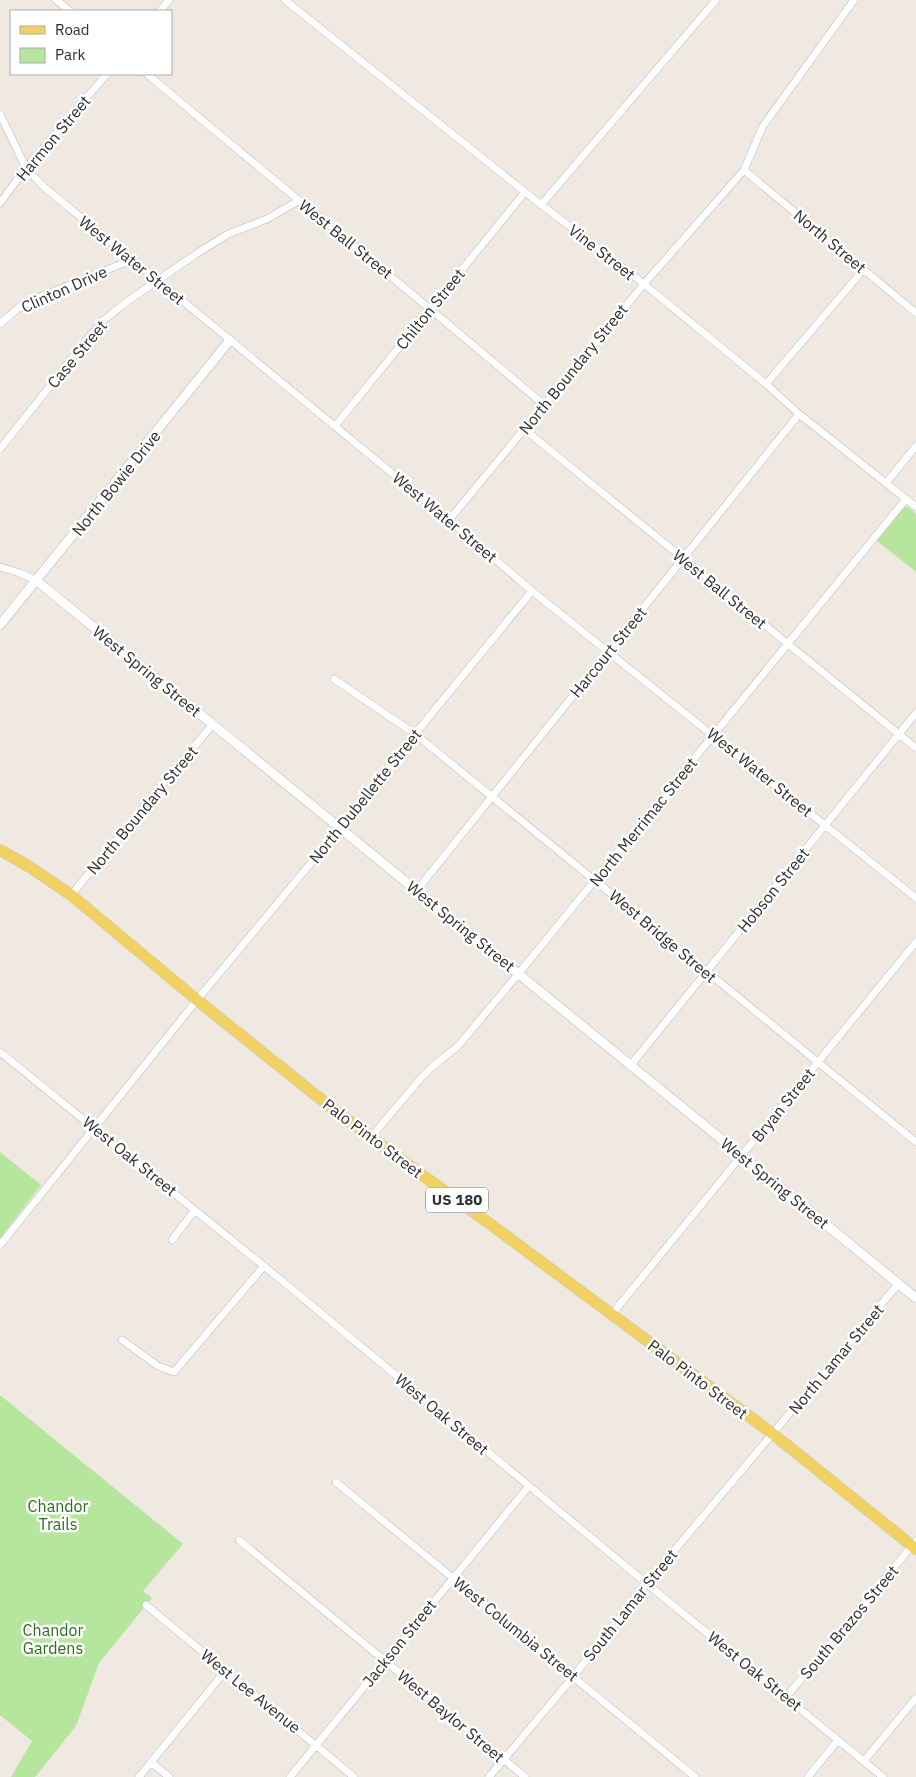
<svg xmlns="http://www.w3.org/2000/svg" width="916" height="1777" viewBox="0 0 916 1777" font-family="'IBM Plex Sans',sans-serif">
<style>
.green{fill:#b6e59e}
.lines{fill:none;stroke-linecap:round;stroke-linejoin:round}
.minor-casing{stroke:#b4b7c1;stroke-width:8}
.tertiary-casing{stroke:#b4b7c1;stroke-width:10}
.primary-casing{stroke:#c9c9c9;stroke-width:12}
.minor{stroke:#fff;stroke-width:7}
.tertiary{stroke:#fff;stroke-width:9}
.primary{stroke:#f2d163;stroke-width:11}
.labels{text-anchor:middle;stroke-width:5;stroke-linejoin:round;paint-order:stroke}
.shield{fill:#fff;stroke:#6d6d6d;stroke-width:1}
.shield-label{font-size:15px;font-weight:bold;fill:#2e2e2e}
.street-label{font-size:16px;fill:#2e2e2e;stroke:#fff}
.park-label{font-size:16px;fill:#2c6e1b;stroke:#fff}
</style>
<rect width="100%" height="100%" fill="#efe9e1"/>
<path class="green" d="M904,507H908L916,514V572L876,540Z
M0,1152L41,1185L0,1238Z
M0,1395L183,1544L143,1591L152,1598L99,1663L76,1726L35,1777H11L32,1741L0,1715Z"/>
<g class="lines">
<g class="minor-casing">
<path id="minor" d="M56,0L70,11
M285,0L525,192L644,284L766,384L799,414L916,507
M160,11L169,0
M147,74C279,185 413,293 544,405
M0,114L26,168L44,187L449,520L532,591L916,898
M744,170L916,313
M0,203L26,168L107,74
M541,205L716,0
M0,324L23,304L131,260
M766,384L864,269
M335,426L525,192
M524,429L916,748
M0,449L89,337L104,320L125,303L196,254L228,234L267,219L298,201
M886,483L916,446
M449,520L644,284L744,170L763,126L854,0
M0,567L20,573L37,581
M334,679L415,734L916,1142
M417,890L799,414
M71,895L213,724
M0,1052L286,1284L641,1579L883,1777
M630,1066L916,713
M371,1137L421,1078L433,1066L458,1046L519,973L906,499
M172,1240L195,1210
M0,1245L197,1000L340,828L415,734L532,591
M612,1314L916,942
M122,1340L158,1366L174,1372L264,1266
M336,1482L695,1777
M239,1540L525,1777
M146,1605L354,1777
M786,1697L916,1541
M864,1761L916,1698
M151,1762L169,1777
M139,1777L226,1670
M290,1777L529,1486
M489,1777L573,1677L647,1583L899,1283
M808,1777L838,1740"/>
</g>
<g class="tertiary-casing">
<path id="tertiary" d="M37,581L916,1298
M0,625L230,340"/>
</g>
<g class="primary-casing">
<path id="primary" d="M0,850L30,867L71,895L197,1000L328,1105L396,1156L486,1221L773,1434L916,1549"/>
</g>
<use href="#minor" class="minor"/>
<use href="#tertiary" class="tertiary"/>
<use href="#primary" class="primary"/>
</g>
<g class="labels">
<rect class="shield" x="426" y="1187.5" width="62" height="25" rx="4"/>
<g class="shield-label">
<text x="457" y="1205">US 180</text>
</g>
<g class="street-label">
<text transform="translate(53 138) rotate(-50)" y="6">Harmon Street</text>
<text transform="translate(346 239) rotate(39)" y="6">West Ball Street</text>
<text transform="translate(830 241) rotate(40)" y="6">North Street</text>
<text transform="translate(602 252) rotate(38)" y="6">Vine Street</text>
<text transform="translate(132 260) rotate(39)" y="6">West Water Street</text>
<text transform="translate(64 289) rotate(-24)" y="6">Clinton Drive</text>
<text transform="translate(430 309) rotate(-51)" y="6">Chilton Street</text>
<text transform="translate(77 354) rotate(-50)" y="6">Case Street</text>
<text transform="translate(573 369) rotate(-51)" y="6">North Boundary Street</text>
<text transform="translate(116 483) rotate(-51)" y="6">North Bowie Drive</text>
<text transform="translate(445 517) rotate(40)" y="6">West Water Street</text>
<text transform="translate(720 589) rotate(39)" y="6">West Ball Street</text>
<text transform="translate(608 652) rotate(-51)" y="6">Harcourt Street</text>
<text transform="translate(147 671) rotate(39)" y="6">West Spring Street</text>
<text transform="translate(760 772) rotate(39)" y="6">West Water Street</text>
<text transform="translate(365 796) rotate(-51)" y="6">North Dubellette Street</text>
<text transform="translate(142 810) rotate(-50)" y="6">North Boundary Street</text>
<text transform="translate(643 822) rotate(-51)" y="6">North Merrimac Street</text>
<text transform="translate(773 890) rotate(-51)" y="6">Hobson Street</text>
<text transform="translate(461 926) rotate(39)" y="6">West Spring Street</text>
<text transform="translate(663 936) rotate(40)" y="6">West Bridge Street</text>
<text transform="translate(783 1105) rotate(-51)" y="6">Bryan Street</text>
<text transform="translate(373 1138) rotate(37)" y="6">Palo Pinto Street</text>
<text transform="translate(130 1156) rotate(39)" y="6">West Oak Street</text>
<text transform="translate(775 1183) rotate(39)" y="6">West Spring Street</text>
<text transform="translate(836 1359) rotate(-50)" y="6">North Lamar Street</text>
<text transform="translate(698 1379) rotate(37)" y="6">Palo Pinto Street</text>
<text transform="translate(442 1414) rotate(40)" y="6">West Oak Street</text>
<text transform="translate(630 1605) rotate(-51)" y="6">South Lamar Street</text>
<text transform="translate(849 1622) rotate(-50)" y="6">South Brazos Street</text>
<text transform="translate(516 1629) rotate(39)" y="6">West Columbia Street</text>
<text transform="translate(399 1643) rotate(-51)" y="6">Jackson Street</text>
<text transform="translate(755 1671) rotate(39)" y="6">West Oak Street</text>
<text transform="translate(251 1691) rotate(39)" y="6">West Lee Avenue</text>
<text transform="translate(451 1716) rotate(40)" y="6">West Baylor Street</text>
</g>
<g class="park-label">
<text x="58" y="1512">Chandor<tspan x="58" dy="18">Trails</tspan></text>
<text x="53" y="1636">Chandor<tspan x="53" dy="18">Gardens</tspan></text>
</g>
</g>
<rect x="10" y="10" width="162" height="65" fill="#ffffff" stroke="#ababab"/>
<rect x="20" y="26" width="25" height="8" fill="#f2d163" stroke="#ababab"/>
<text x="55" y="35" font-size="15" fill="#2e2e2e">Road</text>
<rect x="20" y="48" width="25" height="15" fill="#b6e59e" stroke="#ababab"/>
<text x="55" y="60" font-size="15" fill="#2e2e2e">Park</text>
</svg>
